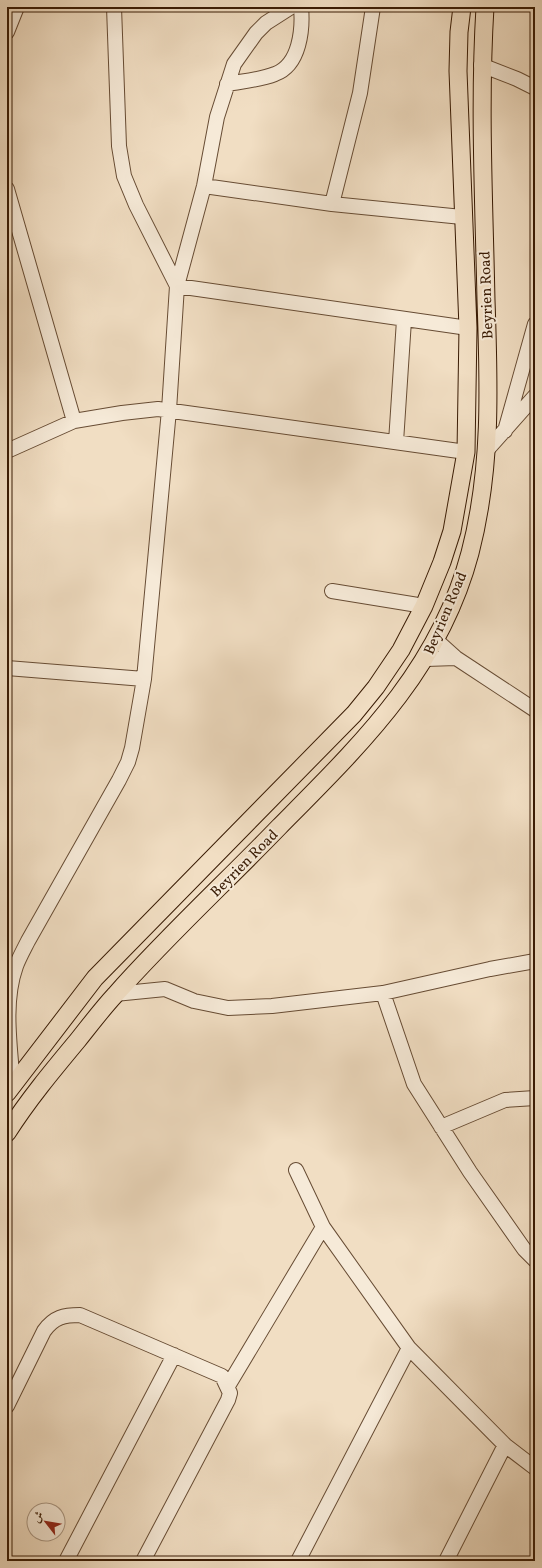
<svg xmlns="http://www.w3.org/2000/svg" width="542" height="1568" viewBox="0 0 542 1568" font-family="Vollkorn,Amiri,serif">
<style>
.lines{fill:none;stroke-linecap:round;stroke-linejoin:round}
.minor-casing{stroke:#674c34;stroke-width:16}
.major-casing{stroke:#391b04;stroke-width:19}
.minor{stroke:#f6ead8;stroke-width:14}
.major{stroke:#f1dec3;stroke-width:17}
.labels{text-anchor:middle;stroke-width:4;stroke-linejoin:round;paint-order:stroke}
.street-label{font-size:15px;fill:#391b04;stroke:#f6ead8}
</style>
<rect width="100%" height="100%" fill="#f1dec3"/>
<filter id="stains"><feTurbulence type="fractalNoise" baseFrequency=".005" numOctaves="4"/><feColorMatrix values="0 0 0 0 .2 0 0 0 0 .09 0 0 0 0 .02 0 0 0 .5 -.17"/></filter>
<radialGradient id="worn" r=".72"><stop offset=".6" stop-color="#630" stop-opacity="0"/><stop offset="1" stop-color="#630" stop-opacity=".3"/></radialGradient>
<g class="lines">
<g class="minor-casing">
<path id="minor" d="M114,7L119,146L124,176L136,205L177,286L468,328
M7,32L17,7
M481,65L517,79L535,88
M227,84C243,81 260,80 275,74C300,65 303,29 301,7
M204,186L332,204L462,217
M7,189L74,421
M332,204L360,93L373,7
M505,431L535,324
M396,442L404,320
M487,450L535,396
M7,451L74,421L122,413L158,409L466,452
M332,591L424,606
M436,640L456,658L535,710
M426,659L456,658
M7,668L144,679
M383,993L414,1084L470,1172L524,1249L535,1260
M115,994L165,989L194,1001L228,1008L272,1006L383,993L490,969L535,961
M13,1084C10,1046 3,1002 16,966C19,958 24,949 28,941L119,780L128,762L132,748L144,679L169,410L177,286L204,186L217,117L234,64L256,33L266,23L291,7
M441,1127L505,1100L535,1098
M296,1170L323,1227L409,1348L505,1445L535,1468
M228,1386L323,1227
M7,1406L44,1331C54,1317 64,1315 80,1315L222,1376L230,1393L228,1400L143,1561
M66,1561L174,1355
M298,1561L409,1348
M446,1561L505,1445"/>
</g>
<g class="major-casing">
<path id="major" d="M7,1093L95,978L354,714L376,687L401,650L424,606L442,562L452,531L466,452L468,328L458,71L459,32L462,7
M7,1133C28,1100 53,1070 78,1040C90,1025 102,1009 115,995C167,936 225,883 279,827C361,744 439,670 470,553C492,469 489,385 486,300C484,202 479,105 485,7"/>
</g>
<use href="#minor" class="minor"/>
<use href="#major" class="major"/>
</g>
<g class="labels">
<g class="street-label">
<text transform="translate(486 295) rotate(-92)" y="5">Beyrien Road</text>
<text transform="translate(445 613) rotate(-67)" y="5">Beyrien Road</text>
<text transform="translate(244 863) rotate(-45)" y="5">Beyrien Road</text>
</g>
</g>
<rect width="542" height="1568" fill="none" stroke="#f1dec3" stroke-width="24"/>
<rect x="8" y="8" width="526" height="1552" fill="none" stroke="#391b04" stroke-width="2"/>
<rect x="12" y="12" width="518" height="1544" fill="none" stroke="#391b04"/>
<g transform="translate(46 1522) rotate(301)"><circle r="19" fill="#f6ead8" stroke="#aa9783"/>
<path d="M0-3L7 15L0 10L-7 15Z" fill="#8f2418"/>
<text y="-6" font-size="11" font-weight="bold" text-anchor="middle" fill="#391b04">ش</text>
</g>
<rect width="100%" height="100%" filter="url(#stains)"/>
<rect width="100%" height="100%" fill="url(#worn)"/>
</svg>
